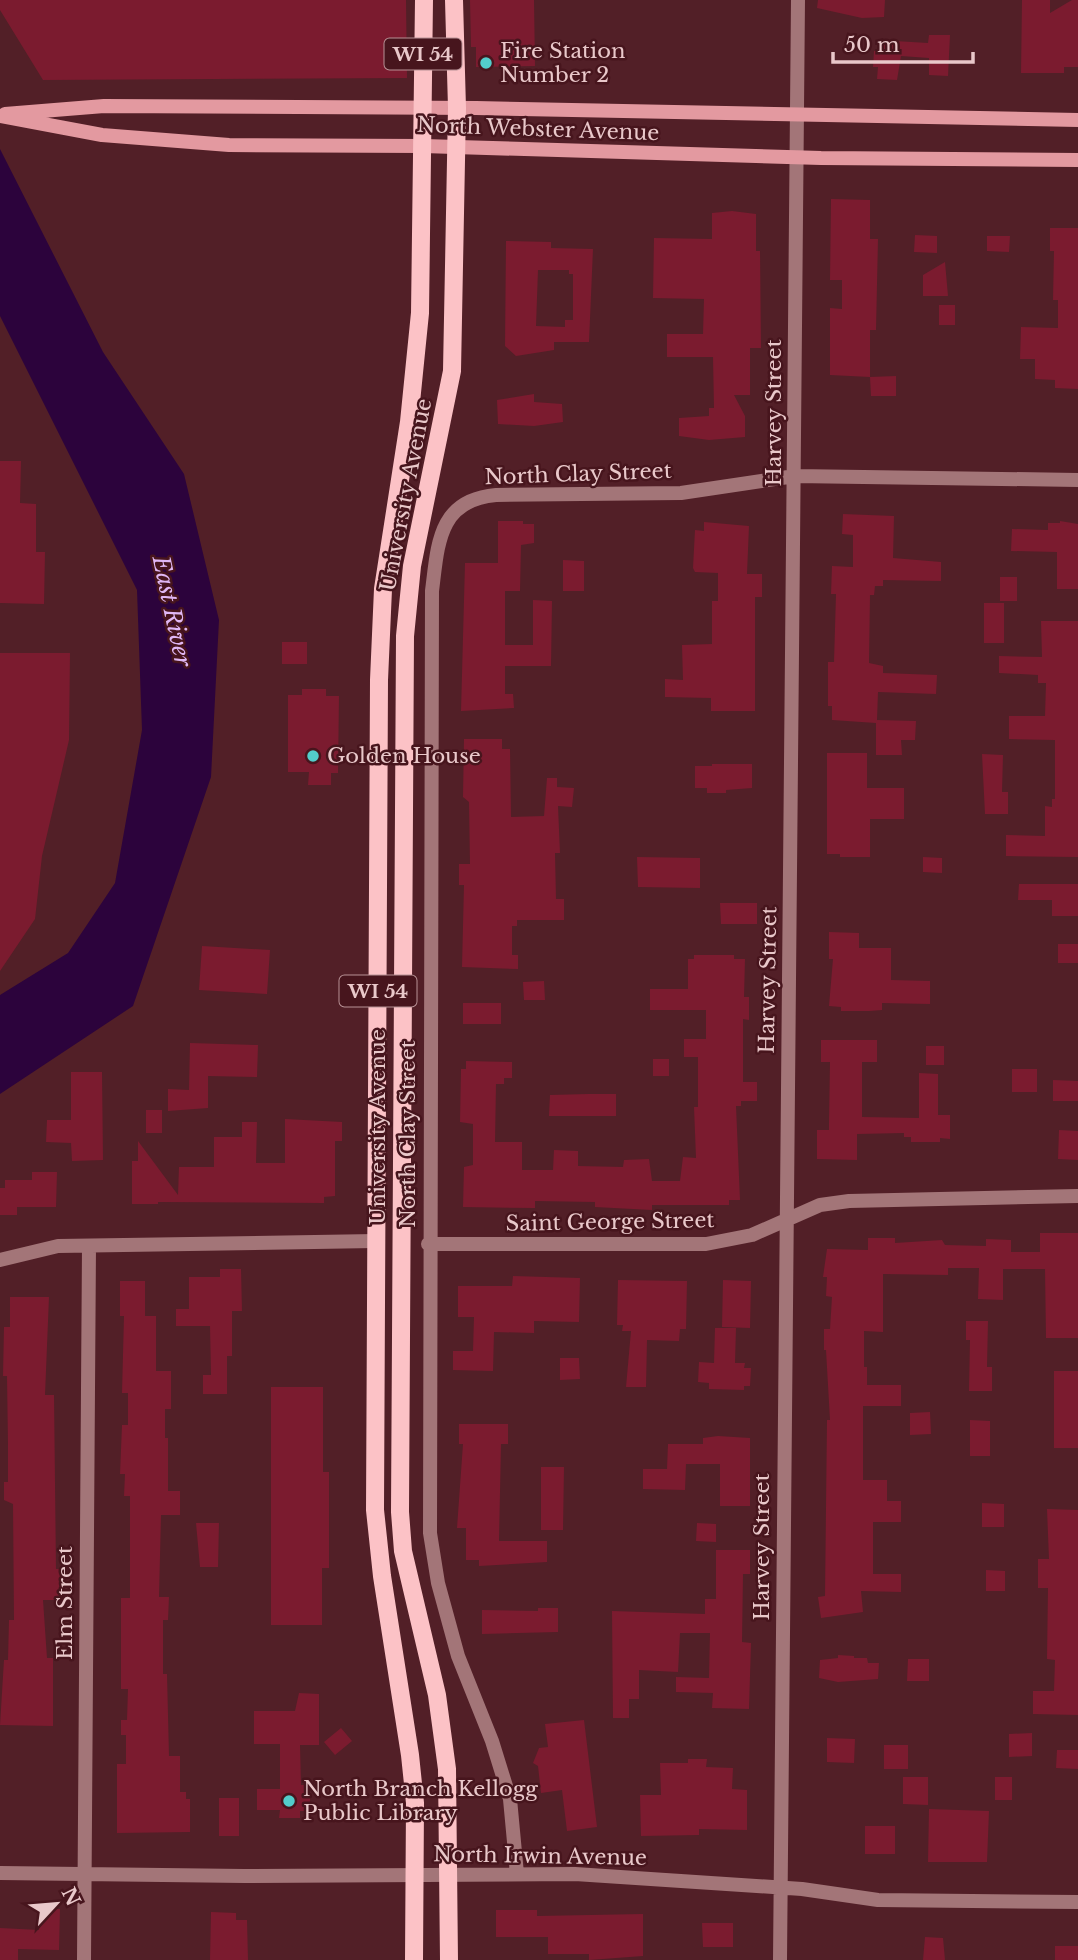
<svg xmlns="http://www.w3.org/2000/svg" width="1078" height="1960" viewBox="0 0 1078 1960" font-family="'Libre Baskerville',serif">
<style>
.water{fill:#2c033c}
.building{fill:#7b1b2f;fill-rule:evenodd}
.lines{fill:none;stroke-linecap:round;stroke-linejoin:round}
.street{stroke:#a37578;stroke-width:14}
.secondary{stroke:#e399a0;stroke-width:14}
.primary{stroke:#fcc2c6;stroke-width:18}
.poi-dot{fill:#53cdcb;stroke:#47151d;stroke-width:2.5}
.labels{text-anchor:middle;stroke-width:5;stroke-linejoin:round;paint-order:stroke}
.shield{fill:#47151d;stroke:#b89296;stroke-width:2}
.shield-label{font-size:19px;font-weight:bold;fill:#e9c8ca}
.poi-label{font-size:21px;fill:#e9c8ca;stroke:#47151d;text-anchor:start}
.street-label{font-size:21px;fill:#e9c8ca;stroke:#47151d}
.water-label{font-size:23px;font-style:italic;fill:#e0b7f5;stroke:#47151d}
</style>
<rect width="100%" height="100%" fill="#521f27"/>
<path class="water" d="M0,149L103,352L184,474L219,620L211,777L133,1006L0,1094V995L68,953L115,883L142,730L137,590L0,316Z"/>
<path class="building" d="M0,0H406L407,78L43,80L0,10Z
M470,0H534L535,66L476,67V47H471Z
M818,0H885L884,17L862,18L817,8Z
M1022,0H1050V13L1072,0H1078V67H1064V73H1021Z
M929,35H950L948,76L929,75V58L901,56L897,80L877,79L878,67H873L874,51H878V40L928,43Z
M831,199L870,200V239H878L876,330H870V377L830,375V308L842,309V280H830Z
M732,211L756,214V251H760L761,348H750V395H734L745,416V437L709,440L679,436V418L709,416V408H714L713,357H667V334H703L704,299L653,298L654,238L712,239V213Z
M1050,228H1078V389L1055,388V380L1035,379V359H1020L1021,327L1058,328V300H1053L1054,251H1050Z
M915,235L937,236V253L914,252Z
M987,236H1010L1009,252L987,251Z
M506,241L551,242V248L593,249L589,342H554V350L516,356L505,346ZM538,270H569V274H573V320H565V327L536,326Z
M945,262L948,296H923V275Z
M939,305H955V325H939Z
M896,376V396H871L870,377Z
M534,394V402L562,404L563,422L534,426L498,424L497,400Z
M0,461H21L20,503L36,504V552H45L44,604L0,603Z
M843,514L894,516L893,558L941,562V581L883,580V586H875L874,595H870L869,663L883,666V673L937,675L936,694L878,692L877,720L916,721L915,740H901L902,755H876V723L832,720V706H828V662H834L836,594H831L832,566L853,567V535L842,534Z
M498,521H523V524H534V543L521,545L520,591H505V645H533V600L552,601L551,666H505V694H513L514,708L461,711L465,563H498Z
M1060,521L1078,524V589H1057V552L1011,551L1012,529L1048,530V523H1060Z
M704,522L749,526L747,574H762V597H755V711H711V698L665,697V679L683,680L682,645L712,644V601H718V573L695,572L693,568L695,530L704,531Z
M563,560L584,561V591H563Z
M1000,577H1017V601H1000Z
M984,603H1004V643H984Z
M1041,621H1078V857L1006,856V835L1045,836V806L1052,807V799H1055V740L1009,739V716H1045L1046,683H1038V675L999,673V656L1042,657Z
M282,642H307V664H282Z
M0,653H70L69,740L42,856L35,919L0,971Z
M302,689H326V696H339L338,773H331V785H308L309,772H288V695H302Z
M464,739H502V749H510L511,817L544,816L547,778H557V787L574,788L572,807L558,806L560,853H555L556,899H564V920H517V926H512V955H518V969L462,967L464,885H459V864H470L469,802L463,797Z
M827,753H867V788H904V819H870V857H840V854H827Z
M982,754L1003,755L1002,792H1008V814H985Z
M712,764H752V788L726,790V793H707V788H695V766H712Z
M637,857L700,858V888L638,887Z
M923,857L942,858V873L923,872Z
M1019,884H1078V916H1052V900H1018Z
M720,903H757V924H721Z
M829,932L859,933V948H891V980L930,981V1004L882,1003V1010L869,1011H841V1007L829,1006L833,959H829Z
M1058,944H1078V963H1058Z
M202,946L270,950L267,994L199,990Z
M694,955H734V959H745L744,997H749V1020L743,1019V1082H757V1101H741V1106H736L740,1200H729V1205H652V1210L595,1207V1202L535,1201V1208L463,1207L464,1167L473,1165V1124L460,1122L461,1069H466V1061L512,1062V1078H504V1084H496L495,1142H522V1170H553L554,1150L578,1151V1166L623,1167L624,1160L649,1159L652,1181H680L683,1157L696,1158L694,1107H698V1057H684V1039H706V1010H650V989H688V959H694Z
M544,981L545,1000H524L523,982Z
M463,1003H501V1024H463Z
M821,1040H877V1062H862V1117L919,1118V1073L938,1074V1115H950V1139L940,1138V1142H911V1137H904V1133L857,1134V1160L817,1159V1130H829V1123L830,1062H821Z
M190,1043L258,1045L257,1077L208,1076V1108L168,1111V1089L189,1090Z
M926,1046H944V1065H926Z
M653,1059H669V1076H653Z
M1012,1069H1037V1092H1012Z
M71,1072H102L103,1160L72,1161L71,1143L46,1142L47,1120H71Z
M1053,1080L1078,1081V1101H1053Z
M588,1094H616V1116H549L550,1095Z
M146,1110H162V1133H146Z
M285,1119L342,1122V1141H335V1196L324,1197V1203L158,1202V1204H132V1161H138V1141L178,1195L179,1167H214V1137H242V1122H257L256,1163H285Z
M1059,1130L1078,1131V1160L1058,1159Z
M32,1172H57L56,1207H17V1215H0V1188H5V1180H32Z
M1040,1233H1078V1338H1046L1045,1269H1003V1300L978,1299L979,1268H948V1275L883,1274V1332L864,1331V1367H867V1385H901V1406H863V1480H887V1501H901V1522H873V1574H901V1592L861,1591L863,1612L821,1618L818,1597L825,1596L827,1420H830L826,1350H824V1329H830L832,1297L826,1296L827,1277H823L827,1249L868,1250V1238H895V1243L942,1240L945,1245L986,1246V1239L1011,1240V1252H1040Z
M220,1269H241L242,1311H232V1356H227V1394H203V1375H211L210,1326H176V1309H189V1277H220Z
M513,1276L580,1278L579,1322L534,1321V1333L494,1332L493,1371L453,1370V1351H473L474,1317H458V1286H512Z
M618,1280L687,1281L686,1329H680L679,1341L647,1340L646,1387H626L631,1331H622L623,1325H617Z
M723,1280L751,1281L750,1328L722,1327Z
M120,1281H145V1316H156V1371H171V1409H165V1438H168V1491H180V1515H161L159,1597H169L168,1620H163V1674H167L169,1756H180V1792H186V1799H190V1832L117,1833V1764H126V1735H121V1720H127L128,1689H121V1598H130V1496H124L125,1474H120L122,1425H128V1393H122L124,1316H120Z
M10,1297H49L45,1395H54L56,1569H62V1600H43L47,1658H53V1726L0,1725L4,1660H8L9,1620H14L13,1504L4,1500V1482H8V1445L7,1376H3L4,1327H10Z
M966,1321H988L987,1367H992V1391H969L970,1340H966Z
M715,1328H736L735,1363H745L744,1368H751L750,1386H744V1390L709,1389V1383L698,1382L699,1362L714,1363Z
M560,1358H579L580,1379L560,1380Z
M1054,1371H1078V1448H1054Z
M271,1387H323V1472H329V1568H322V1625H271Z
M930,1412L931,1434L910,1435V1413Z
M970,1420L990,1421V1456H970Z
M459,1424H508V1444H501L499,1541H547V1562L479,1566V1560H466V1528H457L463,1444H459Z
M718,1436L750,1438V1506H720V1464H686L685,1490L643,1489V1469H667L668,1444H703V1438Z
M541,1467H564L563,1530H541Z
M982,1503L1004,1504V1527H982Z
M1047,1509L1078,1510V1715L1033,1714V1691H1054L1055,1660L1047,1659L1048,1588H1038V1559H1049Z
M196,1523H219L218,1567H200Z
M697,1523L716,1524V1542L696,1541Z
M716,1550H750V1574H743L742,1642L751,1643L749,1709L712,1708L713,1693L676,1692V1677L709,1678L710,1633H680L678,1672L639,1670V1699H629V1718H613L612,1611L705,1614V1599H716Z
M986,1570L1005,1571V1591H986Z
M538,1608H558V1632L482,1634V1610L538,1611Z
M838,1655L854,1656V1658H867L868,1663H879L878,1679L838,1682L819,1678L820,1660L838,1658Z
M908,1659H929V1681H907Z
M299,1693L319,1694V1745H300L301,1785H310V1811H300V1818H279L280,1810H257V1789H280V1744H254V1711H295Z
M584,1720L597,1827L567,1831L562,1790L541,1793L538,1766L533,1763L539,1748L548,1747L545,1724Z
M341,1728L352,1741L335,1755L324,1742Z
M1032,1733V1756L1009,1757V1734Z
M827,1738L855,1739L854,1763L827,1762Z
M884,1745H908V1769H884Z
M1057,1750H1078V1769L1056,1768Z
M688,1759H707L706,1767L733,1768L732,1789L747,1790V1830L699,1829V1835L641,1836L640,1795H661L660,1763H688Z
M903,1777H928V1805L903,1804Z
M995,1777H1012V1800H995Z
M219,1798H239V1836H219Z
M929,1809L989,1811L987,1862H928Z
M865,1826H895V1854H865Z
M39,1909H60L59,1950L18,1949V1960H0V1928L39,1930Z
M496,1910H537V1916L643,1914V1956L589,1960V1954H548V1937H496Z
M211,1912L236,1913V1920H247L248,1960H210Z
M702,1923H733V1947H703Z
M925,1937L943,1938L945,1960H923Z
M1055,1946H1078V1960H1055Z"/>
<g class="lines">
<path class="street" d="M428,1244H706L752,1235L820,1205L849,1201L1078,1196
M0,1260L58,1246L375,1241
M0,1873L244,1876L575,1874L802,1889L878,1900L1078,1902
M517,1874L510,1799L492,1741L458,1656L438,1583L430,1533L432,591C438,544 438,500 496,495L681,493L795,476L1078,480
M84,1960L89,1246
M780,1960L798,0"/>
<path class="secondary" d="M5,114L104,106L476,108L1078,120
M0,116L102,135L229,145L423,146L821,158L1078,160"/>
<path class="primary" d="M414,1960L415,1803L410,1755L382,1576L375,1510L379,680L383,589L409,422L420,313L424,0
M449,1960L447,1769L437,1695L403,1551L400,1512L405,636L412,566L452,371L457,108L454,0"/>
</g>
<g class="poi-dot">
<circle cx="486" cy="63" r="7"/>
<circle cx="313" cy="756" r="7"/>
<circle cx="289" cy="1801" r="7"/>
</g>
<g class="labels">
<g class="shield">
<rect x="384.5" y="38.5" width="77" height="31" rx="5"/>
<rect x="339.5" y="975.5" width="77" height="31" rx="5"/>
</g>
<g class="shield-label">
<text x="423" y="61">WI 54</text>
<text x="378" y="998">WI 54</text>
</g>
<g class="poi-label">
<text x="500" y="58">Fire Station<tspan x="500" dy="24">Number 2</tspan></text>
<text x="327" y="763">Golden House</text>
<text x="303" y="1796">North Branch Kellogg<tspan x="303" dy="24">Public Library</tspan></text>
</g>
<g class="street-label">
<text transform="translate(538 129) rotate(2)" y="7">North Webster Avenue</text>
<text transform="translate(774 413) rotate(-90)" y="7">Harvey Street</text>
<text transform="translate(578 474) rotate(-2)" y="7">North Clay Street</text>
<text transform="translate(406 495) rotate(-79)" y="7">University Avenue</text>
<text transform="translate(768 980) rotate(-89)" y="7">Harvey Street</text>
<text transform="translate(378 1127) rotate(-90)" y="7">University Avenue</text>
<text transform="translate(408 1134) rotate(-90)" y="7">North Clay Street</text>
<text transform="translate(610 1222) rotate(-1)" y="7">Saint George Street</text>
<text transform="translate(762 1547) rotate(-90)" y="7">Harvey Street</text>
<text transform="translate(65 1603) rotate(-90)" y="7">Elm Street</text>
<text transform="translate(540 1856) rotate(1)" y="7">North Irwin Avenue</text>
</g>
<g class="water-label">
<text transform="translate(172 611) rotate(78)" y="8">East River</text>
</g>
</g>
<g transform="translate(56 1904) rotate(64)" stroke="#47151d" stroke-width="5" paint-order="stroke">
<path d="M0-5L12 26L0 18L-12 26Z" fill="#e9c8ca"/>
<text y="-10" font-size="19" font-weight="bold" text-anchor="middle" fill="#e9c8ca">N</text>
</g>
<path d="M833 52v10h140v-10" fill="none" stroke="#e9c8ca" stroke-width="3.5"/>
<text x="844" y="52" font-size="21" fill="#e9c8ca" stroke="#47151d" stroke-width="5" paint-order="stroke">50 m</text>
</svg>
